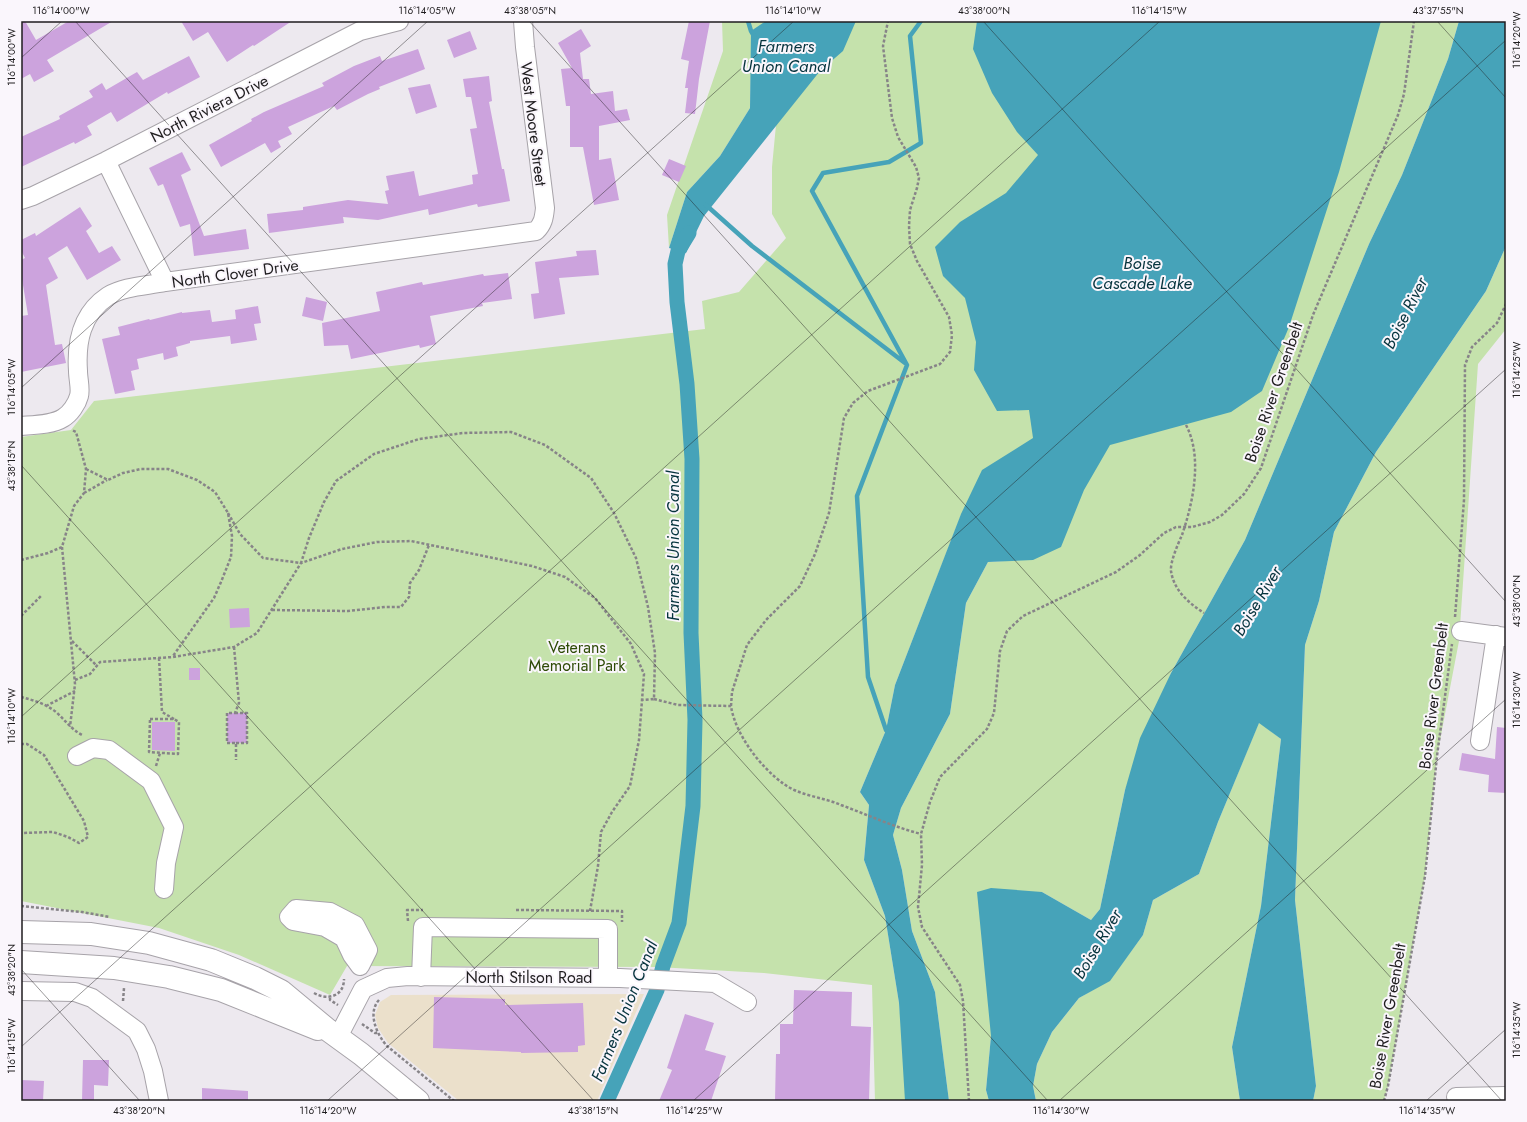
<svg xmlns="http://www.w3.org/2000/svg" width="1527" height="1122" viewBox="0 0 1527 1122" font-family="Jost,sans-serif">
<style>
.commercial{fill:#ebe0cb}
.green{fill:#c5e2ac}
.water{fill:#46a3b9}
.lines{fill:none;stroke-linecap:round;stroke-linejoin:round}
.stream{stroke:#46a3b9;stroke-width:4.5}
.canal{stroke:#46a3b9;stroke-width:15}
.building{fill:#cca3dd}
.minor-casing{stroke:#a7a3a9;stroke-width:20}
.major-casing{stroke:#a7a3a9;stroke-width:24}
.path{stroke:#878488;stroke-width:2.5;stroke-dasharray:3 2;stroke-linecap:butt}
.minor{stroke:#fff;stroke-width:18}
.major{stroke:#fff;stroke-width:22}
.ticks{fill:none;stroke:#1f1d1f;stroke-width:1;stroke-opacity:0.45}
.labels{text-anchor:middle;stroke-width:4;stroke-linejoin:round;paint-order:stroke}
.street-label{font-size:16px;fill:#1f1d1f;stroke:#faf6fc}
.park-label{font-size:16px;fill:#2e4b06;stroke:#faf6fc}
.water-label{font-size:17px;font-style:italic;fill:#07343e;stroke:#faf6fc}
.neatline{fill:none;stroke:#1f1d1f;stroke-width:1.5}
.ticks-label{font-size:10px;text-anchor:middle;fill:#1f1d1f}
</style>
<rect width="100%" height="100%" fill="#ede9ef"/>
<path class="commercial" d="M644,994L597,1101H459L388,1043L378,1028L375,1015L380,1002L391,995Z"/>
<path class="green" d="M722,21H1459L1448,59L1402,175L1369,244L1245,540L1171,673L1125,790L1100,909L1091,920L1042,892L991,1036L986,1090L989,1101H949L935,992L912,931L902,870L893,835L901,808L950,714L966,603L988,562L1022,560L961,515L895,685L886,730L860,792L869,805L864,860L885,916L899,1003L909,1101H875L872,985L764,973L657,967L347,966L330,995L239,955L159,928L21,901V437L71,430L94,401L705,329L702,301L739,292L786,238L772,214V167L776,125L801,94L751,67L750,108L720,156L687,192L669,248L667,215L723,51Z
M1506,246V329L1478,364L1459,641L1437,756L1425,876L1388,1086L1384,1101H1313L1316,1086L1295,900L1305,645L1319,601L1334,532L1376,452L1486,291Z
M1259,722L1281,739L1261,906L1232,1047L1240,1101H1036L1033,1086L1037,1064L1052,1032L1079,998L1110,980L1143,935L1153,900L1199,874L1218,822Z"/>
<path class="water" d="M766,21H856L843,51L820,71L704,216L686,253L669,248L687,192L720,156L750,108L751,31Z
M977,21H1381L1339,172L1289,327L1262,391L1231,412L1110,445L1084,490L1061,547L1033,560L988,562L966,603L950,714L901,808L893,835L902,870L912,931L935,992L949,1101H905L899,1003L885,916L864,860L869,805L860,792L886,730L895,685L961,514L982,470L1033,438L1029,410L997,411L974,370L976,342L965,298L943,276L935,247L960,222L1006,193L1038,155L1017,132L992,93L973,49Z
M1459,21H1506V246L1486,291L1376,452L1334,532L1319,601L1305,645L1295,900L1316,1086L1313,1101H1240L1232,1047L1261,906L1281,739L1259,723L1218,822L1199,874L1153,900L1143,935L1110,981L1079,998L1052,1032L1037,1064L1033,1086L1036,1101H989L986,1090L991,1036L977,892L991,888L1042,892L1091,920L1100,909L1125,790L1140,738L1171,673L1245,540L1369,244L1402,175L1448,59Z"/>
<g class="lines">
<path class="stream" d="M748,21L751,31L754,36
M706,205L752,246L905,363
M886,730L868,677L857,496L907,365L812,191L823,173L889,162L921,143L910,36L921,21"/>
<path class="canal" d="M607,1101L657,990L663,966L679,923L693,806L695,720L691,633L692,459L687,384L677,302L675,264L678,251L689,233"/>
</g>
<path class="building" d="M21,21H25L36,40L69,21H113L47,60L54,71L34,82L30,74L21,79Z
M181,21H292L254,46L253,45L227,62L208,32L193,41Z
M689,21H710L699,79L695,114L685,113L688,88H685L689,61L681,59Z
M581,29L591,46L580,53L583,79H589L591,94L613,91L615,111L627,109L630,120L599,126V160L611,158L619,200L594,205L583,147H570V106H566L561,69L572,68L558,43Z
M470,31L477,49L454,58L447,40Z
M418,49L425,69L379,87L380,89L368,94L337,110L334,106L288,127L292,134L278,141L281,147L271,153L265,143L221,167L209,145L252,121L251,119L264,112L324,86L322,83L354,66L380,56L382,61Z
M189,56L200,77L168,94L167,92L117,122L111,112L87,126L92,135L75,144L74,142L21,167V137L60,119L59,116L93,97L89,91L102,83L106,90L137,72L143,80Z
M489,76L492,101L489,102L502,169H504L510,201L478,207L477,204L429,215L428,209L378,220L343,217L344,223L269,233L267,214L303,210V207L348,200L388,204L385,191L389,190L386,176L414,171L419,196L473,184L472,175L478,174L470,129L477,128L471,97H466L463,79Z
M430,84L437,107L416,114L408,88Z
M182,152L191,170L181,175L204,236L246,229L249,249L194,256L190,224L180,227L163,184L158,186L149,168Z
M669,159L686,166L679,182L662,175Z
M80,207L92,226L86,231L99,253L112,246L121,260L87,280L67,246L48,258L58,278L46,285L55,345L62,344L66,363L21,372V316L28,315L22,279L21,280V260L25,258L21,250V240L35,233L36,236Z
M596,250L599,275L559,278L565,314L534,319L531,294L539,293L535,262L577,256L576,251Z
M508,273L512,299L482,303L483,306L430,316L436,344L420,348L419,345L351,359L348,345L324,346L322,323L380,311L376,292L422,282L423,285L483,274L484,276Z
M306,297L327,302L323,321L302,316Z
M258,306L261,323L254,324L257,340L231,344L230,336L190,341V343L176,347L178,356L164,360L163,353L137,359L139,369L131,371L135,390L115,394L102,339L120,335L118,327L149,319L150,320L182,312V313L210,310L212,322L236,319L235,310Z
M249,608L250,627L230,628L229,609Z
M189,668H200V680H189Z
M227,713H247V743H227Z
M152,722H175V751L152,750Z
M1497,727L1506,728V793L1488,792L1489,775L1459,770L1462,753L1495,759Z
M794,990L852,992L851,1026L871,1027L869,1101H775L776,1054H780V1024H793Z
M434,997L505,999V1005L583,1003L585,1045L578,1046V1052L521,1053V1052L433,1048Z
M685,1014L714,1023L705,1050L726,1056L711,1101H659L672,1070L667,1068Z
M83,1060H109L108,1086L94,1085V1101H82Z
M21,1080L44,1081L43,1101H21Z
M202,1088L248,1091V1101H202Z"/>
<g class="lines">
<g class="minor-casing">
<path id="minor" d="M106,161L165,282
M21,200L33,196L106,161L360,31L399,21
M21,426C34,425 52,425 63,418C70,414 77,404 79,396C81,389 78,379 78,371C76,342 81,314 108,296C125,286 146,286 165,282L536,231C543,224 544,218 545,208L525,47L523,21
M1461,631L1506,637
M1480,741L1496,635
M77,756L93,748L109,750L151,781L174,827L166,863L164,889
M296,909L330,912L355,925L368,950L360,966L352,955L344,938L325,927L293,921L289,917Z
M421,977L423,927L608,929V978
M21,991L75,992L92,998L137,1031L146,1049L153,1071L159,1101
M338,1037L363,989L387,978L408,976L620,978L715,983L747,1002
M1456,1097L1506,1096"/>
</g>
<g class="major-casing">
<path id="major" d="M21,932L91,934L149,943L211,960L255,978L281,991L328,1030L361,1054L418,1101
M21,962L114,968L169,977L221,990L318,1029"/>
</g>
<path class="path" d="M1186,425C1203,457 1193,503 1182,535C1178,544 1170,562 1171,571C1174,591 1189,603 1204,613
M86,469L108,480L123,473L141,469H168L197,480L215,492L228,513L232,536L231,557L221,582L214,598L173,656
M84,493L107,480
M228,513L240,534L263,558L301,563L309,538L324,502L336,481L374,454L419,439L463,433L511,432L545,445L591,478L614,513L636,558L648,607L655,653L654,699L642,700
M62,547L75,684L70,727
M21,560L48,553L62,547L74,506L84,493L86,469L76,432L72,430
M272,610L348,611L385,607H401L409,597L410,583L419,570L429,545
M21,616L42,595
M1455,617L1464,500L1465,365L1472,347L1497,323L1506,304
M72,641L97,666
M234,647L239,703L235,713H227V743H236V760
M159,658L162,712L174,719
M75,680L90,674L100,662L173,657L234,647L257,633L301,563L342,549L377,542L411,541L532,566L565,577L595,598L631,644L644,674L639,740L630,786L612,812L601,832L598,866L590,911
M21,697C33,700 46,704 56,712C65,720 71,729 82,735
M654,699L678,705L731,706C735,734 761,768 784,784C800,796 823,797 841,805C868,815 894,827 921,834
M46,706L75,691
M731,706L732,692L747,645L766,620L800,586L815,554L829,513L844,418L853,403L868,391L940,364L950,352L952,335L949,317L917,261L910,244L909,226L910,210L917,188L919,178L916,167L898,137L892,118L883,46L888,21
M235,713H247V743H236
M150,719H174L179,722L178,754L149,752Z
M21,744H27L44,755L84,821L88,837L79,843L68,837L53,832L21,833
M156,766L160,753
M21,906L82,912L110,917
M516,910L622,911V922
M408,921L407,910H423
M314,993C328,1001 344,996 344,979
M330,998V1000L338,1005
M379,1000C367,1013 377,1035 387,1046L454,1101
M123,1001L124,988
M362,1024L375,1033H378
M969,1101L963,1001L960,985L922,927L918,907L922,865L921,834L930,802L940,777L987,729L994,713L1000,651L1007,631L1023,616L1116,572L1140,555L1164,533L1176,527H1192L1210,522L1222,515L1244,494L1261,468L1313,315L1398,115L1404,94L1414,21
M1384,1101L1388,1086L1425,876L1437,756L1452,644"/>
<use href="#minor" class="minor"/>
<use href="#major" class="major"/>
</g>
<path class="ticks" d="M75,21L1048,1101M529,21L1502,1101M983,21L1506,602M1437,21L1506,98M21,58L62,21M21,388L428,21M21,465L594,1101M21,717L794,21M21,969L140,1101M21,1047L1160,21M327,1101L1506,40M693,1101L1506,369M1059,1101L1506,699M1426,1101L1506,1029"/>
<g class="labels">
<g class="street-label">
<text transform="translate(209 108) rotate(-27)" y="6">North Riviera Drive</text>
<text transform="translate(534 124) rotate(83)" y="6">West Moore Street</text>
<text transform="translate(235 273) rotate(-8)" y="6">North Clover Drive</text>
<text transform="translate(1273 392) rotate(-71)" y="6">Boise River Greenbelt</text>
<text transform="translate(1433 696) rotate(-83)" y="6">Boise River Greenbelt</text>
<text x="529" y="983">North Stilson Road</text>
<text transform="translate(1387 1016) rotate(-80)" y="6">Boise River Greenbelt</text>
</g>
<g class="park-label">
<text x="577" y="653">Veterans<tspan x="577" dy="18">Memorial Park</tspan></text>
</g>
<g class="water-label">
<text x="786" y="52">Farmers<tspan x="786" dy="20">Union Canal</tspan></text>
<text x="1142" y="269">Boise<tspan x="1142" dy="20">Cascade Lake</tspan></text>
<text transform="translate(1405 313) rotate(-63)" y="6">Boise River</text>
<text transform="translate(673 546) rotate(-90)" y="6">Farmers Union Canal</text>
<text transform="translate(1257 601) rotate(-59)" y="6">Boise River</text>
<text transform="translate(1097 944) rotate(-59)" y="6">Boise River</text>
<text transform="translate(624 1011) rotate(-68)" y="6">Farmers Union Canal</text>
</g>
</g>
<rect width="1527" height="1122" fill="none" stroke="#faf6fc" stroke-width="44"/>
<rect x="22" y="22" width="1483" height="1078" class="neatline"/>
<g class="ticks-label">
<text x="61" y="14">116°14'00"W</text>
<text x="427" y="14">116°14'05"W</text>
<text x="530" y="14">43°38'05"N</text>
<text x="793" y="14">116°14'10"W</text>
<text x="984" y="14">43°38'00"N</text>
<text x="1159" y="14">116°14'15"W</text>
<text x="1438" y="14">43°37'55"N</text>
<text transform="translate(1516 40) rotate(-90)" y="4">116°14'20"W</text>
<text transform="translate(11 57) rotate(-90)" y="4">116°14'00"W</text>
<text transform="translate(1516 370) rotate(-90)" y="4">116°14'25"W</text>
<text transform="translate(11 387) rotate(-90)" y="4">116°14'05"W</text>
<text transform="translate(11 466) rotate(-90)" y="4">43°38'15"N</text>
<text transform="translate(1516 601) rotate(-90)" y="4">43°38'00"N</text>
<text transform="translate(1516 700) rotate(-90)" y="4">116°14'30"W</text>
<text transform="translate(11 716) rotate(-90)" y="4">116°14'10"W</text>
<text transform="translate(11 970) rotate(-90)" y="4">43°38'20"N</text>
<text transform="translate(1516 1030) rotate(-90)" y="4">116°14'35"W</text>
<text transform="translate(11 1046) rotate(-90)" y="4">116°14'15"W</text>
<text x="139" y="1114">43°38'20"N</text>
<text x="328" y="1114">116°14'20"W</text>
<text x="593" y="1114">43°38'15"N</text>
<text x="694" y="1114">116°14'25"W</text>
<text x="1061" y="1114">116°14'30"W</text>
<text x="1427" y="1114">116°14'35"W</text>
</g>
</svg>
